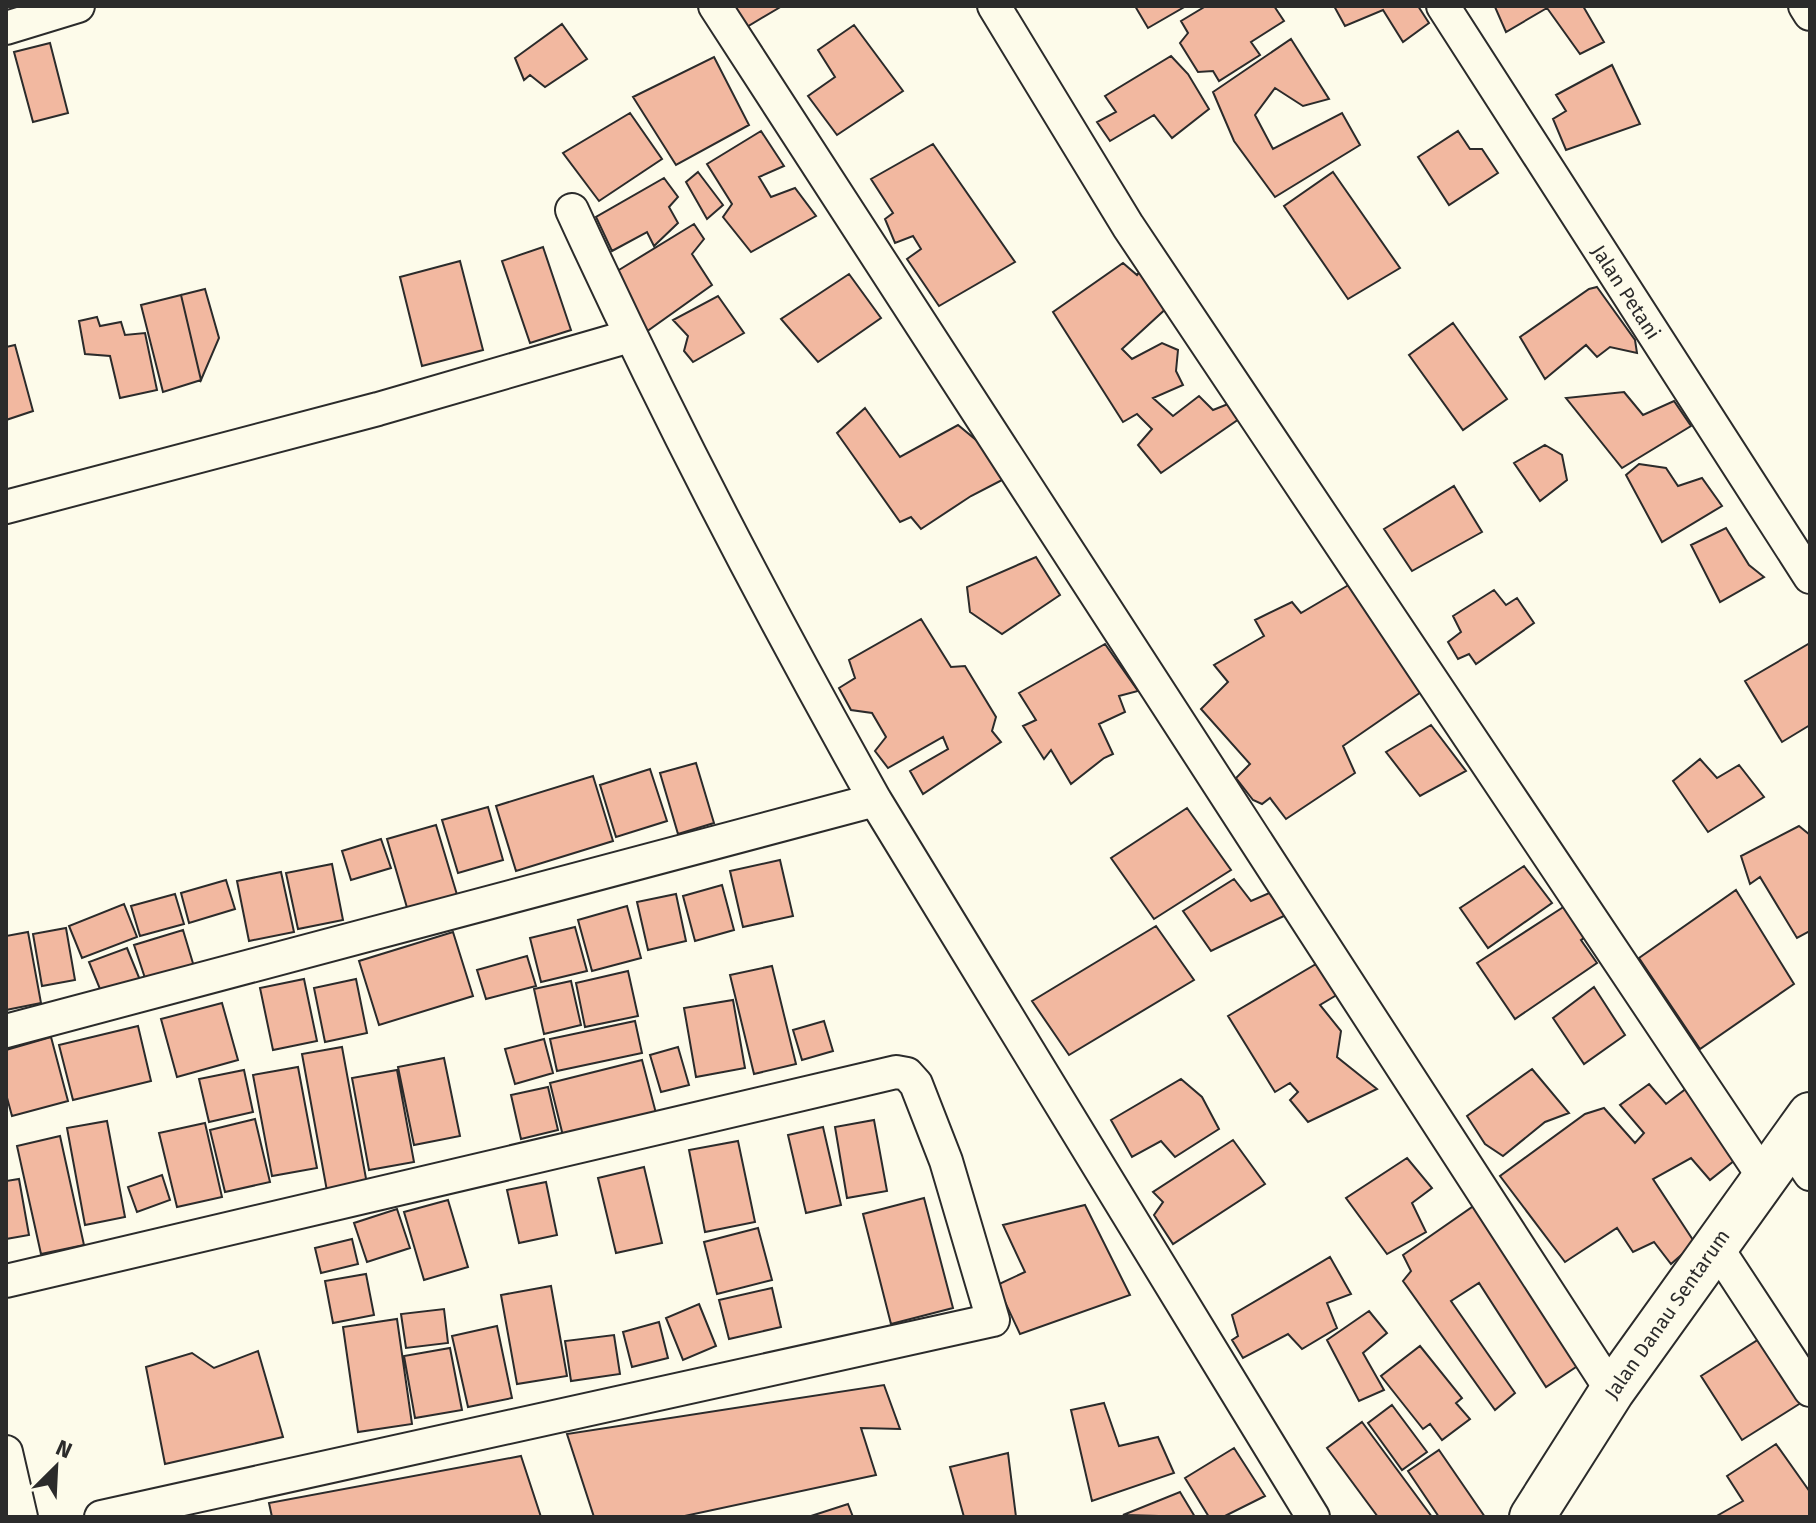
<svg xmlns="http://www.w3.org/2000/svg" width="1816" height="1523" viewBox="0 0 1816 1523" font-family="'Fira Sans',sans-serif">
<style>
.building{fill:#f2b8a0;stroke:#2b2b2b;stroke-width:2}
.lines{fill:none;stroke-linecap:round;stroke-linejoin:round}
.street-casing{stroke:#2b2b2b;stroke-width:36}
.secondary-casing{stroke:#2b2b2b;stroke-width:48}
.street{stroke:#fdfbea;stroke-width:32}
.secondary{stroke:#fdfbea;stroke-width:44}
.labels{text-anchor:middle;stroke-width:6;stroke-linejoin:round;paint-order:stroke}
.street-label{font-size:20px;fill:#2b2b2b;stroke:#fdfbea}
</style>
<rect width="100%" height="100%" fill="#fdfbea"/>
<path class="building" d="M735,6H782L745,28Z
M1135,6H1186L1148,28Z
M1206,6H1274L1284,21L1251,42L1260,55L1219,81L1213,71L1198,72L1180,43L1188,33L1181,21Z
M1334,6H1418L1429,23L1403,42L1383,10L1345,26Z
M1497,6H1583L1604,42L1580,54L1547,8L1506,32L1495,7Z
M562,24L587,59L545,87L530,75L524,80L515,58Z
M854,25L903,91L837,135L808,96L835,77L818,50Z
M1291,39L1329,99L1303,106L1275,88L1255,115L1273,149L1342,113L1360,145L1275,197L1234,141L1213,92Z
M50,43L68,113L33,122L14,52Z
M1171,56L1188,74L1209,109L1172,138L1154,115L1110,141L1097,122L1116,112L1105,96Z
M714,57L749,125L676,165L633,97Z
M1612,65L1640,124L1566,150L1553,119L1566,111L1556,95Z
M630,113L662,159L599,201L563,153Z
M761,131L784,166L759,177L771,197L795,188L816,216L751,252L723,217L732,204L707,164Z
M1458,131L1470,149H1482L1498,173L1449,205L1418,157Z
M933,144L1015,262L939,306L907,259L921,249L913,236L895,243L885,219L893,213L871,179Z
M698,172L723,205L707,219L686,182Z
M1333,172L1400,268L1348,299L1284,206Z
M664,178L678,197L669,207L678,223L654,246L647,232L612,251L596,217Z
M694,224L704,239L692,254L712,285L646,332L614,273Z
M543,247L571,330L530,343L502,261Z
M460,261L483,350L422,366L400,277Z
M1123,263L1137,275L1144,267L1171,304L1122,349L1132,359L1162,343L1178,350L1176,371L1183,385L1153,398L1173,416L1199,396L1213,410L1228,404L1239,419L1161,473L1138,445L1152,429L1137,414L1123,422L1053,312Z
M849,274L881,318L818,362L781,319Z
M1597,287L1635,340L1637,353L1610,347L1597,357L1586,345L1545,379L1520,337L1589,289Z
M205,289L219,338L201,380L181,295Z
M181,295L201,380L163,392L141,305Z
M718,296L744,333L693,362L684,351L688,336L673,320Z
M97,317L100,326L121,322L125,335L145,333L157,390L120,398L110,356L85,354L79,321Z
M1453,323L1507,399L1463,430L1409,355Z
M15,345L33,411L6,420V347Z
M1624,392L1643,415L1674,401L1691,426L1622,468L1566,398Z
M865,408L900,457L958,425L988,450L1004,479L971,496L921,529L911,517L900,522L837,433Z
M1545,445L1562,455L1567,480L1540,501L1514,463Z
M1639,464L1666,468L1678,486L1702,478L1722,506L1662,542L1626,475Z
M1454,486L1482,532L1412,571L1384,529Z
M1726,528L1749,565L1764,577L1720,602L1691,545Z
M1036,557L1060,595L1002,634L970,612L967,587Z
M1352,583L1424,690L1343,746L1355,773L1286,819L1270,798L1262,804L1253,800L1236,778L1250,764L1201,709L1228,682L1214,665L1264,636L1255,620L1292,602L1301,613Z
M1494,590L1506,605L1517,598L1534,623L1476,664L1469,654L1458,659L1448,642L1461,632L1453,616Z
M921,619L951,667L965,666L996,717L992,731L1001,742L923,794L910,771L948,749L943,737L888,768L875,751L886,737L872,713L851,710L839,688L855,678L849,660Z
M1810,643V725L1782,742L1745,681Z
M1105,644L1138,691L1119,696L1125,712L1099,724L1113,754L1104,758L1071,784L1051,750L1044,759L1023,726L1036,720L1019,693Z
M1431,725L1466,771L1420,796L1386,752Z
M1700,759L1717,778L1739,765L1764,797L1708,832L1673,781Z
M696,763L714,823L678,834L660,773Z
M650,769L667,821L616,837L600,785Z
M593,776L613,841L516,871L496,806Z
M488,807L503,860L458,873L442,820Z
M1187,808L1231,870L1154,919L1111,858Z
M436,825L458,898L408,911L387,839Z
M1799,826L1810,835V931L1797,938L1760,877L1750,884L1741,856Z
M381,839L391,868L351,880L342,851Z
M780,860L793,916L743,927L730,871Z
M332,864L343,920L298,929L286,873Z
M1524,866L1552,903L1488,948L1460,908Z
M281,872L294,932L249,941L237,881Z
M1234,879L1251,901L1274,891L1286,915L1211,951L1183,911Z
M226,880L235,909L189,923L181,893Z
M722,885L734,930L695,941L683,896Z
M1736,890L1794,984L1700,1049L1639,958Z
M175,894L184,924L140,936L131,906Z
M676,894L686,941L648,950L637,902Z
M124,904L137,937L82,958L69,926Z
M1568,904L1590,934L1581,940L1597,963L1515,1019L1477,963Z
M627,906L641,958L592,971L578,920Z
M1156,926L1194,980L1069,1055L1032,1001Z
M575,927L587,971L541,982L530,938Z
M66,928L75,980L42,986L33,934Z
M183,930L195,970L147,984L134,945Z
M28,932L41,1003L6,1010V936Z
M453,932L473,996L379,1025L359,961Z
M127,948L140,980L102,994L89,962Z
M527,956L536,986L486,999L477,970Z
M1316,964L1340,993L1320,1005L1341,1031L1337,1057L1377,1089L1308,1122L1290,1100L1298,1092L1290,1083L1275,1092L1228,1016Z
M772,966L796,1064L754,1074L730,975Z
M628,971L638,1016L585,1027L576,983Z
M304,979L317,1041L273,1050L260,988Z
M356,979L367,1033L325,1042L314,988Z
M571,981L581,1025L544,1034L534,989Z
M1594,987L1625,1035L1584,1064L1553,1018Z
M733,1000L745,1068L696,1077L684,1008Z
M222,1003L238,1060L177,1077L161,1019Z
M635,1021L642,1053L557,1071L550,1039Z
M824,1021L833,1051L802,1060L793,1030Z
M138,1026L151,1081L73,1100L59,1045Z
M51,1037L68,1101L12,1116L6,1094V1050Z
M544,1039L553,1073L515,1084L505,1049Z
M342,1047L367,1184L327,1191L302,1054Z
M678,1047L689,1085L661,1092L650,1055Z
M444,1058L460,1136L414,1145L398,1067Z
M642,1060L657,1117L564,1140L550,1083Z
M298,1067L317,1168L272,1176L253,1075Z
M1532,1069L1569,1113L1545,1122L1503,1156L1485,1144L1467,1116Z
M244,1070L253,1112L209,1122L199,1079Z
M397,1070L414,1162L369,1170L352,1078Z
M1181,1079L1202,1097L1219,1129L1175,1157L1161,1141L1132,1157L1111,1120Z
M1649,1084L1666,1104L1687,1088L1740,1156L1710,1180L1691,1158L1653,1179L1695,1243L1671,1264L1654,1242L1633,1252L1617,1228L1565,1262L1500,1176L1585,1114L1604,1108L1635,1143L1644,1133L1620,1105Z
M548,1087L558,1130L521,1139L511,1095Z
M255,1119L270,1182L225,1192L210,1130Z
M874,1120L887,1191L847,1198L835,1127Z
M107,1121L125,1217L85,1225L67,1128Z
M205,1123L222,1197L177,1207L159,1133Z
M823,1127L841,1205L806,1213L788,1135Z
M60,1136L84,1245L41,1254L17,1146Z
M1233,1140L1265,1184L1173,1244L1154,1215L1163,1202L1153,1192Z
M738,1141L755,1222L705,1232L689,1150Z
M1407,1158L1432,1188L1412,1203L1426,1232L1387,1254L1346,1198Z
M644,1167L662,1243L616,1253L598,1178Z
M162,1175L170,1200L137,1212L128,1187Z
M19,1179L29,1235L6,1239V1181Z
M546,1182L557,1235L519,1243L507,1190Z
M924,1198L953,1308L891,1324L863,1214Z
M448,1200L468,1267L424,1280L404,1212Z
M1085,1205L1130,1295L1020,1334L997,1285L1025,1272L1003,1225Z
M1475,1205L1579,1365L1546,1387L1479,1283L1451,1301L1515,1393L1495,1410L1403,1281L1411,1271L1403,1255Z
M397,1209L410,1248L367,1262L354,1223Z
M758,1228L772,1280L717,1294L704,1242Z
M352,1239L358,1264L321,1273L315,1248Z
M1330,1257L1351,1294L1327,1303L1337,1328L1302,1349L1288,1334L1243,1358L1232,1340L1238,1336L1232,1315Z
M366,1274L374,1315L333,1323L325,1281Z
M551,1286L567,1376L517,1384L501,1295Z
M772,1288L781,1327L729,1339L719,1300Z
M699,1304L716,1346L683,1360L666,1318Z
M444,1309L448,1343L406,1348L401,1314Z
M1369,1311L1387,1333L1363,1353L1384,1390L1359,1401L1327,1340Z
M397,1319L412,1424L358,1432L343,1327Z
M659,1322L668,1358L632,1367L623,1332Z
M497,1326L512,1398L468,1407L452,1336Z
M614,1335L620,1374L571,1381L565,1341Z
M1764,1336L1804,1401L1742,1440L1701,1376Z
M1420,1346L1462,1398L1456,1403L1470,1419L1442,1440L1430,1424L1423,1429L1381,1376Z
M450,1348L462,1410L415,1418L404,1356Z
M258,1351L283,1437L165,1464L146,1367L192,1353L214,1368Z
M884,1385L900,1429L861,1428L876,1475L680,1517H594L567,1434Z
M1104,1403L1119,1446L1158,1437L1174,1473L1092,1501L1071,1410Z
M1392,1405L1427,1452L1402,1470L1368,1423Z
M1362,1422L1432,1517H1378L1327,1448Z
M1776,1444L1810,1492V1517H1715L1743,1501L1727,1476Z
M1234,1448L1265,1496L1223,1517H1209L1185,1478Z
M1439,1450L1485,1517H1439L1408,1471Z
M1008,1453L1016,1517H964L950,1467Z
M521,1456L541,1517H272L269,1503Z
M1180,1492L1195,1517L1123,1515Z
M848,1504L853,1517H812L811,1516Z"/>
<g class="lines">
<g class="street-casing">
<path id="street" d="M715,6L1612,1391
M994,6L1128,226L1765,1179
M1443,6L1810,577
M1805,6L1810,14
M6,28L78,6
M572,210C664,411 767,608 875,800L1313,1517
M6,507L378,409L630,336
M6,1031L875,800
M1790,1144L1810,1174
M1715,1245L1810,1390
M6,1281L896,1072L907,1074L916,1084L946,1161L993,1320L101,1517
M6,1452L21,1517"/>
</g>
<g class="secondary-casing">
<path id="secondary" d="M1532,1517L1612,1391L1810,1115"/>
</g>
<use href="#street" class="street"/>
<use href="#secondary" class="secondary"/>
</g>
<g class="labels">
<g class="street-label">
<text transform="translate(1626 292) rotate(57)" y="7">Jalan Petani</text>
<text transform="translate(1667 1314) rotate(-55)" y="7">Jalan Danau Sentarum</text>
</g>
</g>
<rect width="1816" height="1523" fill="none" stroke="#2b2b2b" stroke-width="16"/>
<g transform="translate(56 1467) rotate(24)" stroke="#fdfbea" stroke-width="6" paint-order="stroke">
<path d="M0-6L14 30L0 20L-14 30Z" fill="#2b2b2b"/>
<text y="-12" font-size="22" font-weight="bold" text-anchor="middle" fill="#2b2b2b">N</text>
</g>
</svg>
